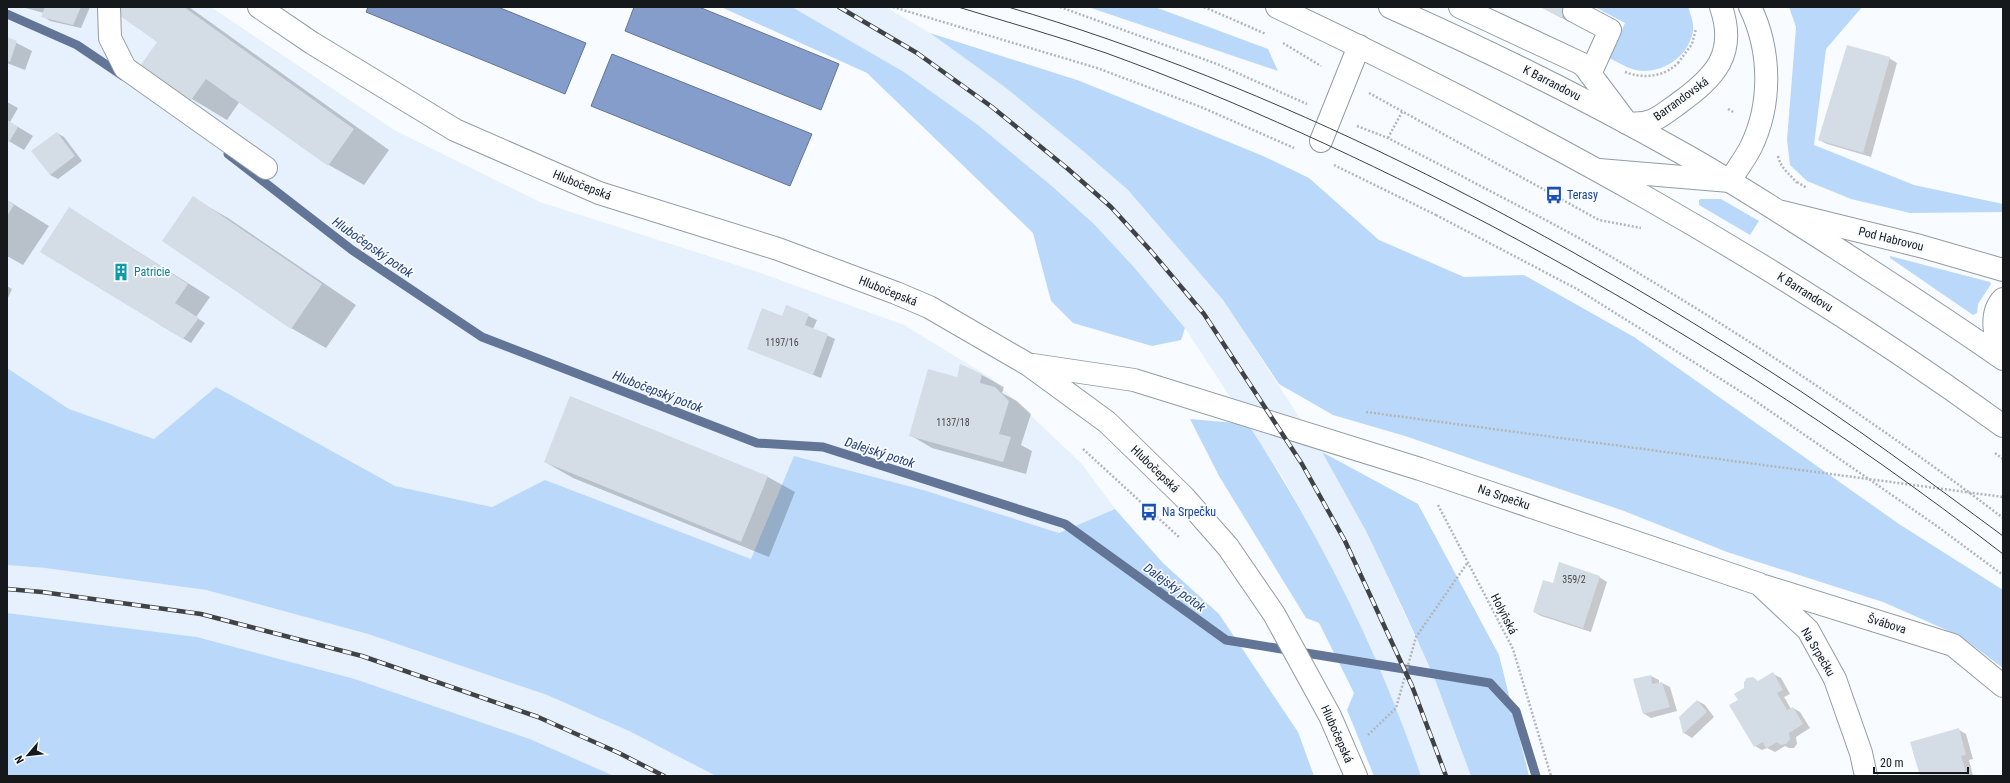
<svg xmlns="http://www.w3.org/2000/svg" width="2010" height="783" viewBox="0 0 2010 783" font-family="'Roboto Condensed',sans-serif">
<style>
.built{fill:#e6f1fd}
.green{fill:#bad9fa}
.water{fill:#849dca;stroke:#637596}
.shadow{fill:#0003}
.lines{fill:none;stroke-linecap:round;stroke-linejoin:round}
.stream{stroke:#637596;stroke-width:9}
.building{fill:#d4dde5}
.minor-casing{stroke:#949ca4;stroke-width:24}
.major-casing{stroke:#949ca4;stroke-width:24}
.path{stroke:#b3b6b9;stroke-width:2.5;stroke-dasharray:2 2;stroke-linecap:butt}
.minor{stroke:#fff;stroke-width:22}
.major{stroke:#fff;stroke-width:22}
.tram{stroke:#404346;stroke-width:1}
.rail-casing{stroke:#404346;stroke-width:4.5}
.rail{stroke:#f8fbff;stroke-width:3;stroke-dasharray:9;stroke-linecap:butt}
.path-bridge{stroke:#b3b6b9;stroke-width:2.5;stroke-dasharray:2 2;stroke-linecap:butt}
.labels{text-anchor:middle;stroke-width:3.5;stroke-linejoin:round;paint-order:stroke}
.number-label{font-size:10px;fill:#464a4e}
.street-label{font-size:12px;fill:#16191c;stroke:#f8fbff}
.transit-label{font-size:12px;fill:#164399;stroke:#f8fbff;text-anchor:start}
.culture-label{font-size:12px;fill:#0d838f;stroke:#f8fbff;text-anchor:start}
.water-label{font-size:13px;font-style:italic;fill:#234078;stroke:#f8fbff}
</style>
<rect width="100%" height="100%" fill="#f8fbff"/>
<path class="built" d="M7,7H211L394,130L540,202L755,271L904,325L991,378L1082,464L1115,509L1059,533L752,559L536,485L492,507L394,486L216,387L154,439L69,409L7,368Z
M792,7H886L930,33L1006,88L1083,151L1128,190L1168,235L1223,300L1322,452L1366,531L1434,677L1471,776H1421L1391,695L1363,633L1324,552L1282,476L1185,328L1133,266L1094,224L1053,187L978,125L904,72Z
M7,565L45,568L206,590L368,634L547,695L629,731L716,776H614L530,739L355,679L197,637L7,613Z"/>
<path class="green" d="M721,7H792L904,72L978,125L1053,187L1094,224L1133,266L1185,328L1181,340L1152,346L1073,323L1051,301L1033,233L867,73Z
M1088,7H1155L1268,49L1278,71Z
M1595,7H1688C1691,15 1694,23 1693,31C1689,55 1666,71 1644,71C1631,71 1620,63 1609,58L1625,23Z
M1789,7H1862L1826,49L1814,145L1914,185L2003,204V212L1910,213L1851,199L1807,181L1790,165L1787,140L1796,27Z
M930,33L1080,81L1263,156L1309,178L1379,240L1464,277L1524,275L1634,337L1899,524L2003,590V668L1960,636L1883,602L1727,552L1624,511L1405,436L1333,415L1279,384L1223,300L1128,190L1083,151L1006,88Z
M1701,199H1721L1759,221L1750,235L1699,205V200Z
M1890,256L1990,282L1991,284L1978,304L1977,313L1973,315L1890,258Z
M7,368L69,409L154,439L216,387L395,486L492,507L545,480L751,559L794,456L923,490L1059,533L1115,509L1163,563L1219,614L1298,732L1314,776H716L629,731L547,695L368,634L206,590L45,568L7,565Z
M1190,419L1248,424C1319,533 1379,652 1421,776H1374L1347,710L1354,693L1319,623L1306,618L1219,476Z
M1322,452L1418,504L1499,655L1529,776H1471L1434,677L1405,613L1366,531Z
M7,613L197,637L355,679L530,739L614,776H7Z"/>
<path class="water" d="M368,7H498L586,43L565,94L366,12Z
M634,7H699L839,64L821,110L625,31Z
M612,54L812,134L790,186L591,106Z"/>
<path class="shadow" d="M22,7H90L81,28L50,21L43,16L44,13Z
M122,7H189L389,150L364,185L329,165L240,101L227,120L192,99L142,64L158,42Z
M1542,7H1577L1569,22Z
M7,38L32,51L25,70L7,63Z
M1889,58L1897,63L1871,157L1827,144L1819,140Z
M7,102L18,108L10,122L33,136L24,150L7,140Z
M57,133L64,137L82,161L58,179L50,175Z
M193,198L228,218L356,305L326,348L291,328Z
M7,200L49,226L23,265L7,256Z
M91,222L210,297L196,317L205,323L191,343L160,325Z
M7,286L12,289L7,300Z
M787,306L817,320L813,329L835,339L821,378L748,349L783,318Z
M982,375L1004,387L1002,393L1017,401L1031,414L1021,445L1032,451L1026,474L932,448L910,435L958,378Z
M545,462L768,477L795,492L769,557L573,478Z
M1599,577L1607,582L1591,632L1541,616L1534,612L1553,584Z
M1773,674L1781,678L1790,694L1784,697L1791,709L1793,708L1800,712L1810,728L1796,737L1797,744L1794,748H1789L1785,746L1775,752L1767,748L1762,750L1755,746L1739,701L1745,688L1753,678L1759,682Z
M1651,676L1659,680V684L1662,683L1670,687L1677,711L1651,718L1643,713L1634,679Z
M1698,701L1705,705L1714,717L1692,738L1684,733L1680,718Z
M1959,730L1966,734L1973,759L1969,760L1973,776H1921L1912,743Z"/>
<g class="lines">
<path class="stream" d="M7,14L77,45L123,76
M228,154L352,250L482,337L757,443L823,447L1065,524L1226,640L1490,683L1516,711L1536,776"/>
</g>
<path class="building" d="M45,7H81L73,25L41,17Z
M121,7H184L354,129L328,166L206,79L191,100L141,65L157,42L116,13Z
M1540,7H1567L1561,18Z
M7,37L17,41L10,62L7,61Z
M1847,45L1890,57L1863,153L1818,140Z
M7,120L18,127L9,142L7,141Z
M57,132L75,156L50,175L31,151Z
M193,196L322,284L291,329L162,241Z
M7,200L14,205L7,216Z
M69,207L188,284L175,303L199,318L183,339L40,252Z
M786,305L809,314L805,325L828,334L813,375L747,349L762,308L782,316Z
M960,364L982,374L980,383L995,387L1009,401L999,434L1011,437L1003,462L909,436L928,369L957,377Z
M570,396L768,476L741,542L544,462Z
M1559,562L1600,576L1583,628L1533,612L1543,580L1553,583Z
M1773,672L1783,690L1777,693L1787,710L1793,707L1803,724L1789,733L1790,739L1786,744L1781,745L1777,742L1766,749L1763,742L1754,747L1729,705L1738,700L1734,694L1744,688V682L1747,678L1753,677L1758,681Z
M1651,675L1652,684L1662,682L1670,707L1643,714L1633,679Z
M1697,700L1707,712L1683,734L1679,717Z
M1959,728L1966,755L1961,756L1967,775L1920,776L1910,742Z"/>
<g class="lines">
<g class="minor-casing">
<path id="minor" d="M109,7L110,38L125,68L266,168
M259,7L312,43L455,130L599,193L778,249L896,293L929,307L1029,365L1107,422L1184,497L1228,547L1274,614L1330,716L1356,776
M1460,7L1580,63L1585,67L1627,123C1651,126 1660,117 1679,103C1715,77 1737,54 1721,7
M1574,11L1610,30L1590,74
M1321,141L1359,46
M1599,170L1730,181C1736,170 1745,159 1751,147C1772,104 1771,50 1750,7
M1782,212L1920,246L2003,270
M2003,299C1990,312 1993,338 2003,353
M1033,365L1134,380L1420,469L1759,584L1808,630L1835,679L1861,753L1866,776
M1764,586L1953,645L2003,686"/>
</g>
<g class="major-casing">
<path id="major" d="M1277,7C1530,127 1776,261 2003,426
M1390,7C1489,51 1586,99 1680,152C1727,178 1773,208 1819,237C1881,277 1943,317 2003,359"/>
</g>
<path class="path" d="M893,7L1097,68L1201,107L1294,148
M1060,7L1217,64L1307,104
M1204,7L1266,34
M1283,43L1321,66
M1678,63L1692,44L1696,29
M1625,72C1643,79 1664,77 1678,63
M1369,93L1599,220L1641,228
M1728,109L1735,113
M1357,126L1388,138L1458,174
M1388,138L1402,112
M1778,156C1781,169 1789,173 1797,183
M1334,165L1436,215
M1797,182L1807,188
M1366,412L2003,497
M1083,449L1180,538
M1995,453L2003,459
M1438,505L1513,649L1551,776
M1368,735L1396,708L1416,637L1468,562"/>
<use href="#minor" class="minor"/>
<use href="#major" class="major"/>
<path class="tram" d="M958,7C1007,22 1057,36 1106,53C1238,101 1367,161 1492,226C1671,321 1843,430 2003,554
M1008,7C1276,86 1537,221 1771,372C1851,423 1927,480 2003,536"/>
<g class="rail-casing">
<path id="rail" d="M839,7L917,53L992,107L1068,169L1111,207L1150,250L1204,314L1302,464L1345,541L1412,686L1446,776
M7,589L42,592L201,614L362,656L538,717L619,753L664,776"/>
</g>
<use href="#rail" class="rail"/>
<path class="path-bridge" d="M1458,174C1504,199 1552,222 1598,249C1737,331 1874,420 2003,518
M1436,215L1577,289L1751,398L1934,524L2003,575"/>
</g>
<defs>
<g id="bus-bare" transform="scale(1.38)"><path d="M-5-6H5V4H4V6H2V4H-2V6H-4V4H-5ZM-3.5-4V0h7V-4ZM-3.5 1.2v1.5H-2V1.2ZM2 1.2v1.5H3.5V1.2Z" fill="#1a4fb4" stroke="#f8fbff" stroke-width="2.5" paint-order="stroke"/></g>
<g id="building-bare" transform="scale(1.38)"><path d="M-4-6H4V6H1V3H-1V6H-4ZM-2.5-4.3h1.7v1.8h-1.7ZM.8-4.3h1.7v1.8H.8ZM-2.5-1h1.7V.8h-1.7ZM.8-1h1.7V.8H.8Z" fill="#0f9aa8" stroke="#f8fbff" stroke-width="2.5" paint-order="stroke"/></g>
</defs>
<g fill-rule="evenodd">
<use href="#bus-bare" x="1554" y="195"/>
<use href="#building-bare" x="121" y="272"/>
<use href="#bus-bare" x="1149" y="512"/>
</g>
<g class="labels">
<g class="number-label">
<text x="782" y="346">1197/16</text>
<text x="953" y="426">1137/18</text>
<text x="1574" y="583">359/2</text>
</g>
<g class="street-label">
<text transform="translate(1552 83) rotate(27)" y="4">K Barrandovu</text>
<text transform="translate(1681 99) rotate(-36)" y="4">Barrandovská</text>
<text transform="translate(582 185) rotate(22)" y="4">Hlubočepská</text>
<text transform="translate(1891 239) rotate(14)" y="4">Pod Habrovou</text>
<text transform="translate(888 291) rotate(22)" y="4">Hlubočepská</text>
<text transform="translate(1805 292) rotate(32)" y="4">K Barrandovu</text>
<text transform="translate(1155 469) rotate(44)" y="4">Hlubočepská</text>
<text transform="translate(1504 497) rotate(19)" y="4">Na Srpečku</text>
<text transform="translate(1504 614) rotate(63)" y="4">Holyňská</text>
<text transform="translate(1887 624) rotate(17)" y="4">Švábova</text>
<text transform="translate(1818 652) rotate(59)" y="4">Na Srpečku</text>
<text transform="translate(1337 734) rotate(66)" y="4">Hlubočepská</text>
</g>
<g class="transit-label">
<text x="1567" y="199">Terasy</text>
<text x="1162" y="516">Na Srpečku</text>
</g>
<g class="culture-label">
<text x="134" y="276">Patricie</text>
</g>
<g class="water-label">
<text transform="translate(373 247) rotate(35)" y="5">Hlubočepský potok</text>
<text transform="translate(658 391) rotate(21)" y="5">Hlubočepský potok</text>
<text transform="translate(880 452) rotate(18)" y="5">Dalejský potok</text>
<text transform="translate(1175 587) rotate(36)" y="5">Dalejský potok</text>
</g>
</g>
<rect width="2010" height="783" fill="none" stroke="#16191c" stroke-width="16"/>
<g transform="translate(28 755) rotate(242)" stroke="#f8fbff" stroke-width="3" paint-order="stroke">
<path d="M0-3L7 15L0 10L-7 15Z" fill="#16191c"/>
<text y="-6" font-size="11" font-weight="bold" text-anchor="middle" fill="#16191c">N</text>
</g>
<path d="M1874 767v6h94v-6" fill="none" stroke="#16191c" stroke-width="2"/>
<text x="1880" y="767" font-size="12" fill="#16191c" stroke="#f8fbff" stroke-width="3" paint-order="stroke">20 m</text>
</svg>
